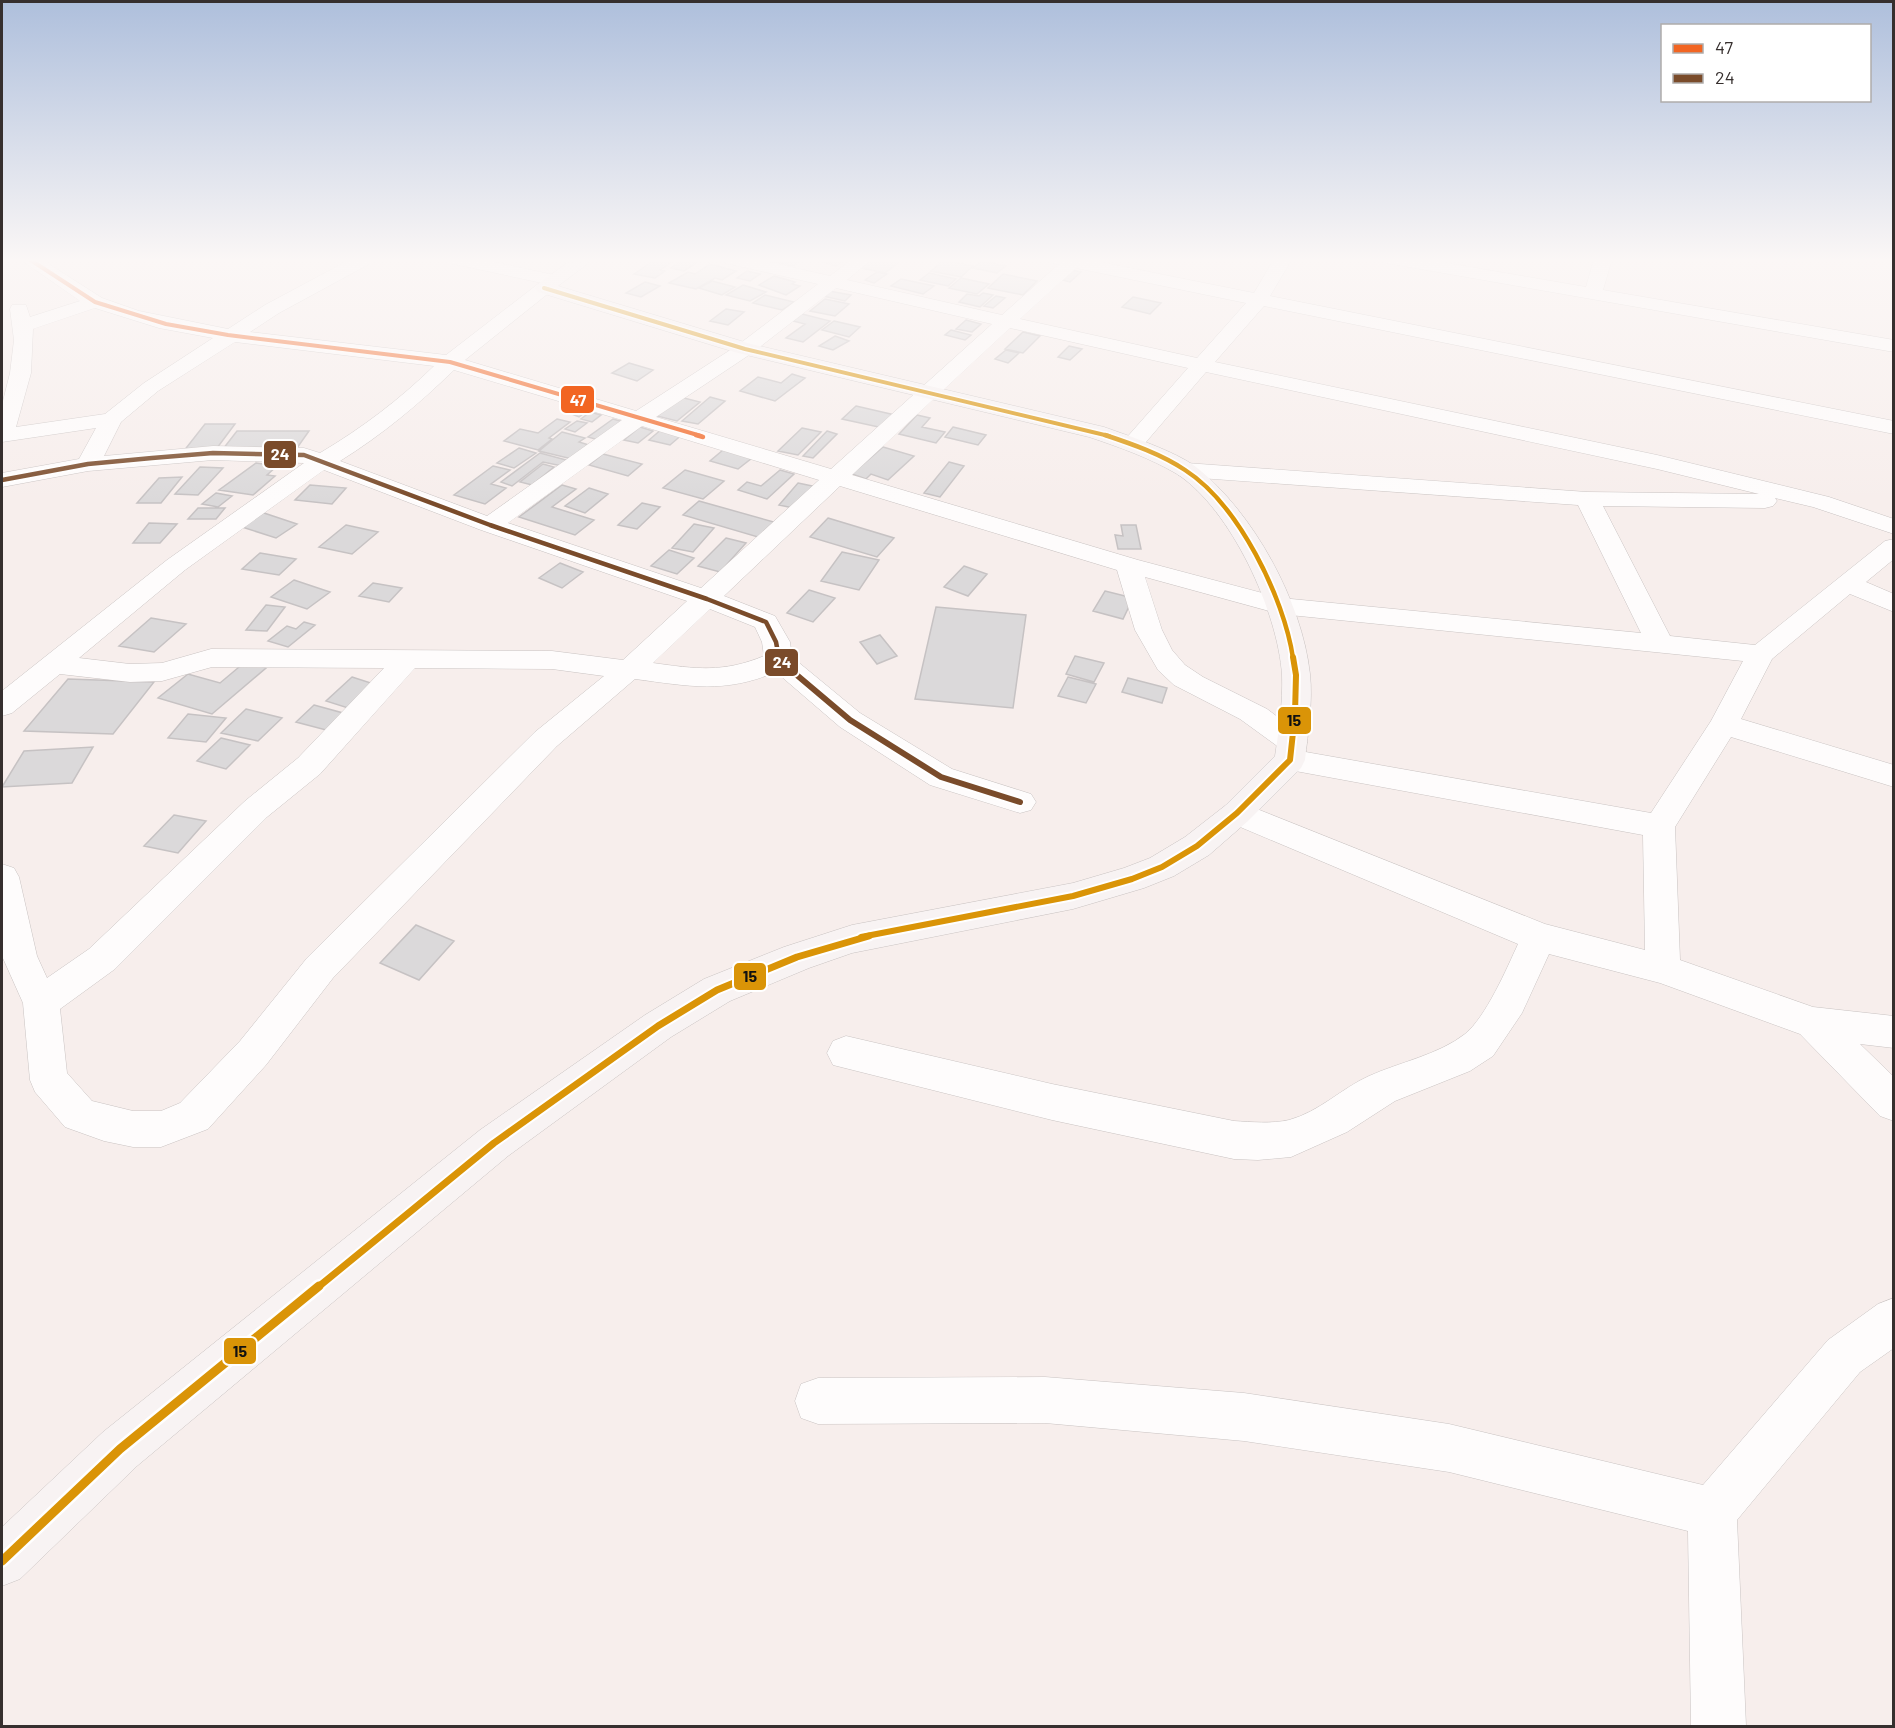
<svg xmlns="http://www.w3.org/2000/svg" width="1895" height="1728" viewBox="0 0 1895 1728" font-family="Barlow,sans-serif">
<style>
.building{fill:#dbd9da;stroke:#c6c2c3;stroke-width:1.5}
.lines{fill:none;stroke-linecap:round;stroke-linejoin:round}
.street-casing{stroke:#c9c3c2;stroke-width:1}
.secondary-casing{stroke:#c9c3c2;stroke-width:1}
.street{fill:#fefcfc;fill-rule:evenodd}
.secondary{fill:#f8f3f3;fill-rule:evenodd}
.bus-1-far1-casing{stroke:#fff;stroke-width:7}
.bus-1-casing{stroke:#fff;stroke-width:8}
.bus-2-far1-casing{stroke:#fff;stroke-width:8}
.bus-2-casing{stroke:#fff;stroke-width:10}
.bus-3-far4-casing{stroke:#fff;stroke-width:7}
.bus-3-far3-casing{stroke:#fff;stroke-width:8}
.bus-3-far2-casing{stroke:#fff;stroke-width:10}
.bus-3-far1-casing{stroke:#fff;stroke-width:11}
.bus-3-casing{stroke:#fff;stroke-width:14}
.bus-1-far1{stroke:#f26522;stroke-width:4}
.bus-1{stroke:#f26522;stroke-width:4.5}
.bus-2-far1{stroke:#7a4b2a;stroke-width:4.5}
.bus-2{stroke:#7a4b2a;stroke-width:6}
.bus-3-far4{stroke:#da9407;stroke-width:4}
.bus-3-far3{stroke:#da9407;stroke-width:4.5}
.bus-3-far2{stroke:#da9407;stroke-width:6}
.bus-3-far1{stroke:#da9407;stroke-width:7}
.bus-3{stroke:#da9407;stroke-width:9}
.line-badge{stroke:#fff;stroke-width:2}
.badge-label{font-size:16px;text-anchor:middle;font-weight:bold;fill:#fff}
.pale-badge-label{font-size:16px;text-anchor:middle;font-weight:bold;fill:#111}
</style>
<rect width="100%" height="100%" fill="#f7eeec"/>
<path class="building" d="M656,259H676L660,270L665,271L655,278L634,274Z
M685,259L699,261L684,271L671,268Z
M765,259H802L793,266Z
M814,259H846L836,266Z
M872,259H896L902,260L885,273L861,268Z
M944,260L973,266L961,277L931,271Z
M982,261L1006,266L997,273L973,268Z
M710,264L736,271L722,280L715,278L696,289L669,283L688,272L695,274Z
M1066,269L1081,272L1070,282L1055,278Z
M747,271L760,274L750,281L737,278Z
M877,272L887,274L874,283L865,280Z
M929,273L956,279L948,286L920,280Z
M1003,274L1037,281L1023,295L988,288Z
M774,276L795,282L792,284L800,286L786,295L759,285Z
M961,278L989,284L977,294L949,288Z
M901,279L934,286L923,294L891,286Z
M712,281L735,287L722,295L699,288Z
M645,282L660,286L641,297L626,293Z
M743,285L766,292L750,301L726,295Z
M829,291L851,295L845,301L823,296Z
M983,293L993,295L980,307L959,302L967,294L979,296Z
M765,295L794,302L782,310L753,303Z
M996,296L1005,298L993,308L984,306Z
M1133,297L1161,303L1150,314L1122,307Z
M825,299L849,304L835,316L810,311Z
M726,309L744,312L728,325L710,321Z
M802,314L830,321L803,342L786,338L805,324L793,321Z
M966,320L981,324L972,332L956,329Z
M834,321L860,327L849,337L822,330Z
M951,330L971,335L965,340L945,335Z
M1023,332L1040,336L1023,353L1005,349Z
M835,336L849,341L833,350L819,346Z
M1069,346L1082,349L1070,360L1058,357Z
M1006,350L1019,353L1008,363L995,359Z
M629,363L653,370L637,381L612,373Z
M792,374L805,378L775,401L740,391L758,377L781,383Z
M680,397L700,402L677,421L657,416Z
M710,397L725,401L698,424L682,421Z
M856,406L895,415L883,428L842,419Z
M578,408L587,411L579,417L569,413Z
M590,412L601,415L592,422L581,419Z
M917,415L930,418L922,427L945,432L936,443L899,434Z
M557,419L570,422L549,438L552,439L538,450L504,441L520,429L538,433Z
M613,419L627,423L602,441L588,437Z
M577,421L587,423L575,432L565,429Z
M205,424H235L214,452H183Z
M640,427L653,431L638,443L624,440Z
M953,427L986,435L978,445L945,437Z
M663,428L684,433L670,445L649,440Z
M802,428L821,432L798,455L778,451Z
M237,431H309L297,448L223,449Z
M827,431L837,434L813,458L803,456Z
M562,432L585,438L579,442L589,445L572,459L539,451Z
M883,447L914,456L888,480L871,474L866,479L852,474Z
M519,448L536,453L514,468L497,463Z
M723,450L752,458L738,469L710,461Z
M540,453L570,461L562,466L543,462L512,486L501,482Z
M603,454L642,464L628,476L589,465Z
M949,462L964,466L940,497L924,493Z
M256,463L277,466L267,475L275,476L253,495L219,490Z
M543,464L554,467L532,485L520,482Z
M493,466L510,470L491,484L506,488L485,504L454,495Z
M200,467L223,468L198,495L175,494Z
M685,470L724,481L703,499L663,488Z
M780,470L794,474L767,499L738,490L747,482L761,486Z
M182,477L161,503H137L159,478Z
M798,483L817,487L798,509L779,505Z
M310,485L346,488L332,504L295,500Z
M562,485L576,489L552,507L594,520L575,535L519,517Z
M589,488L608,494L585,513L565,506Z
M216,493L232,496L218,507L202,504Z
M699,501L781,524L765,539L683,515Z
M642,503L660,507L637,529L618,525Z
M198,508H225L216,519H188Z
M261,512L297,524L276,538L239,526Z
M828,518L894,538L877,557L810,537Z
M149,523L177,524L160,543H133Z
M694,524L714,528L693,552L672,548Z
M346,525L378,532L352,554L319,547Z
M1121,525H1136L1141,549H1118L1115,535L1123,536Z
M726,538L746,543L720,572L698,566Z
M669,550L694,558L677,574L651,566Z
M842,552L879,560L859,590L821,581Z
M260,553L296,559L279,575L242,569Z
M560,563L583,572L562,588L539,578Z
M964,566L987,574L968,596L944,587Z
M294,580L330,592L307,609L271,597Z
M373,583L402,588L389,602L359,596Z
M809,590L835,598L813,622L787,613Z
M1105,591L1133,598L1123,619L1093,611Z
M266,605L285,607L267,631L246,630Z
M936,607L1026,615L1013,708L915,699Z
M151,618L186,624L154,652L119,646Z
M304,622L315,625L288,647L268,641L287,626L296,629Z
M880,635L897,656L877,664L860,642Z
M1075,656L1104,663L1094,682L1066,674Z
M245,662L266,668L212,714L158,698L188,674L220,683Z
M352,677L374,684L348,708L326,701Z
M1068,677L1096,684L1086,703L1058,696Z
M1128,678L1167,688L1162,703L1122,692Z
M68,679L154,682L113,734L24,731Z
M314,705L343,713L326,730L296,722Z
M246,709L282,718L258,741L221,733Z
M188,714L226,718L206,742L168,738Z
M221,738L250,745L226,769L197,761Z
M93,747L72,783L2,787L24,751Z
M174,815L206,821L178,853L144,846Z
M416,925L454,941L419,980L380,963Z"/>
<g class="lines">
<g class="street-casing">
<path id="street" d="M20,259H41L102,298L139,311L228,329L265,305L351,259H374L371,263L279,313L250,332L446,355L538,284L542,283L454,264L448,263L445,259H480L554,275L560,276L563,280L560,284L551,285L553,288L550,292L465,360L636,411L738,345L818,284L725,263L722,259H755L830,276L852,259H872L847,280L1002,315L1059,264L1052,263L1049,259H1085L1254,293L1274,259H1292L1270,296L1894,421V434L1264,306L1215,362L1657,455L1829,497L1894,519V534L1813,507L1775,498L1777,501L1773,506L1765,508L1603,506L1670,636L1755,645L1885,541L1894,539V559L1866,582L1894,594V612L1850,594L1772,659L1741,719L1894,765V787L1731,737L1675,827L1680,960L1813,1007L1894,1016V1048L1860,1044L1894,1077V1121L1880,1116L1800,1034L1660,983L1549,954L1522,1013L1493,1056L1470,1071L1395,1101L1347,1132L1291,1157L1258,1160L1234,1159L1052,1120L833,1065L827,1053L833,1041L846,1036L1052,1084L1234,1121C1251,1122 1272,1124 1289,1120C1319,1112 1342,1088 1369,1076C1400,1062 1438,1055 1465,1034C1486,1017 1507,968 1518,944L1226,821L1221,813L1226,805L1237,801L1545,924L1645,950L1643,835L1279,768L1275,760L1279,752L1284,751L1240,719L1174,685L1158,670L1135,630L1117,570L840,486L724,596L775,616L790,642L792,657L860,713L952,769L1031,794L1036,802L1031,810L1020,813L930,785L840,727L776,672C724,694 689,686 635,679L557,746L333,978L266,1065L208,1129L161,1147H133L104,1141L65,1127L35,1092L30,1080L23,1003L2,956V864L14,868L19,877L37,956L47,978L89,949L245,801L298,758L384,668L212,667L162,681L130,682L60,674L12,713L2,716V691L167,560L304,463L213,460L88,471L2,487V473L79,459L96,428L2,442V405L10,373L14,340L10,309L12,305H26L30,317L80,301ZM1076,268L1246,303L1197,358L1020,319ZM836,288L992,324L831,469L656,417L752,353ZM95,308L159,328L213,338L144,383L105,414L16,427L31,373L33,329ZM1010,328L1188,368L1121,444L1124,449L1132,451L1140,449L1206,372L1657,469L1759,494L1587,492L1186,463L1178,465L1175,470L1178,475L1186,477L1578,505L1641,633L1281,598L1138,560L852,475ZM235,342L434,366C399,400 362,428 320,453L304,448L213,446L104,456L121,422L158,391ZM454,370L622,420L487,516L340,461C382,435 419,404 454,370ZM642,426L819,480L701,588L508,523ZM324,470L481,530L687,601L623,660L552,651L211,649L162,663L130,664L79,658L185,570ZM1145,577L1280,614L1743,661L1711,721L1651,813L1300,751L1307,743L1303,736L1267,709L1203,677L1185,665L1172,650L1162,630ZM710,609L755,627L762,642L764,656C723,673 696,669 653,663ZM415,668L552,669L604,676L535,732L307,958L240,1041L180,1103L161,1111H133L92,1101L67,1073L60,1009L115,969L267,817L320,774Z
M1383,259H1424L1586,287L1594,259H1612L1603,290L1894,340V352L1392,264L1386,263Z
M1894,1298V1348L1860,1372L1737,1520L1746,1726H1691L1688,1531L1449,1472L1244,1441L1045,1423L818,1424L801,1418L795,1401L801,1384L818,1378L1045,1377L1244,1393L1449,1424L1703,1485L1828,1340L1878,1304Z"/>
</g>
<g class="secondary-casing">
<path id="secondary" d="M573,259H594L558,286L751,344L1104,427C1129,436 1175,451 1196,467C1253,512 1302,601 1310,674C1313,702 1308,732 1305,760L1301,768L1248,821L1209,855L1174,876L1144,888L1073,909L852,953L809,968L730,1001L671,1037L508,1156L137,1466L20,1579L2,1586V1527L103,1432L480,1130L645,1015L704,979L784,947L852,925L1073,883L1124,868L1150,858L1185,837L1226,805L1275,756C1279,730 1283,702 1282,675C1278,612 1231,509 1177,474C1150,458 1119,447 1089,437L738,353L538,292L535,288L538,284Z"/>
</g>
<use href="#street" class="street"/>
<use href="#secondary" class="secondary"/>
<g class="bus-1-far1-casing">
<path id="bus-1-far1" d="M29,259L95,302L166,324L228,335L450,362L701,436"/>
</g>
<g class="bus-1-casing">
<path id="bus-1" d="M696,435L703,437"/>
</g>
<g class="bus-2-far1-casing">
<path id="bus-2-far1" d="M2,480L88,464L152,458L213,453L304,455L490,525L707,599L766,622L776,642L779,658"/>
</g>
<g class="bus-2-casing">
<path id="bus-2" d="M778,657L779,660L850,720L941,777L1020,802"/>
</g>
<g class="bus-3-far4-casing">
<path id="bus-3-far4" d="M544,288L745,349L1109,436"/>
</g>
<g class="bus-3-far3-casing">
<path id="bus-3-far3" d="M1105,435C1132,444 1161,454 1185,470C1238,504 1284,597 1293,658"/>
</g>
<g class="bus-3-far2-casing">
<path id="bus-3-far2" d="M861,937L1073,896L1132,879L1162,867L1197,846L1237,813L1290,760L1295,714L1296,675L1293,657"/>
</g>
<g class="bus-3-far1-casing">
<path id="bus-3-far1" d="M317,1288L494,1143L658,1026L717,990L797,957L869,936"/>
</g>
<g class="bus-3-casing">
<path id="bus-3" d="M2,1561L120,1449L319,1286"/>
</g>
<use href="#bus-1-far1" class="bus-1-far1"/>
<use href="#bus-1" class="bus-1"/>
<use href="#bus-2-far1" class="bus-2-far1"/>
<use href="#bus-2" class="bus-2"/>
<use href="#bus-3-far4" class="bus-3-far4"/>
<use href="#bus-3-far3" class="bus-3-far3"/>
<use href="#bus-3-far2" class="bus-3-far2"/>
<use href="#bus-3-far1" class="bus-3-far1"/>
<use href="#bus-3" class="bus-3"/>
</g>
<linearGradient id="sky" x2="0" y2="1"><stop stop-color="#aebfdc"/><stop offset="0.52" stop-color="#fbf7f6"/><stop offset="1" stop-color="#fbf7f6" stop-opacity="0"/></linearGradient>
<rect width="1895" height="501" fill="url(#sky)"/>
<g class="line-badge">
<rect x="560" y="385" width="35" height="29" rx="6" fill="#f26522"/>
<rect x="263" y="440" width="34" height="29" rx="6" fill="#7a4b2a"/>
<rect x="764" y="648" width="35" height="29" rx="6" fill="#7a4b2a"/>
<rect x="1277" y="706" width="35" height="29" rx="6" fill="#da9407"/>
<rect x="733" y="962" width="34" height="29" rx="6" fill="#da9407"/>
<rect x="223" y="1337" width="34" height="28" rx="6" fill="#da9407"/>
</g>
<g class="badge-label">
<text x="578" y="406">47</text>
<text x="280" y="460">24</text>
<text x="782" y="668">24</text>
</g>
<g class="pale-badge-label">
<text x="1294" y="726">15</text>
<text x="750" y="982">15</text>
<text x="240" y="1357">15</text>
</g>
<rect width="1895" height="1728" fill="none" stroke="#362f2e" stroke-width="6"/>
<rect x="1661" y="24" width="210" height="78" fill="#ffffff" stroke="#afacab" stroke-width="1.5"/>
<rect x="1673" y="44" width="30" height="9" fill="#f26522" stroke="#afacab" stroke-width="1.5"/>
<text x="1715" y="54" font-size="18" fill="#362f2e">47</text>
<rect x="1673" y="74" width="30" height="9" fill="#7a4b2a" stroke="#afacab" stroke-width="1.5"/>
<text x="1715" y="84" font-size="18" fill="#362f2e">24</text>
</svg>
